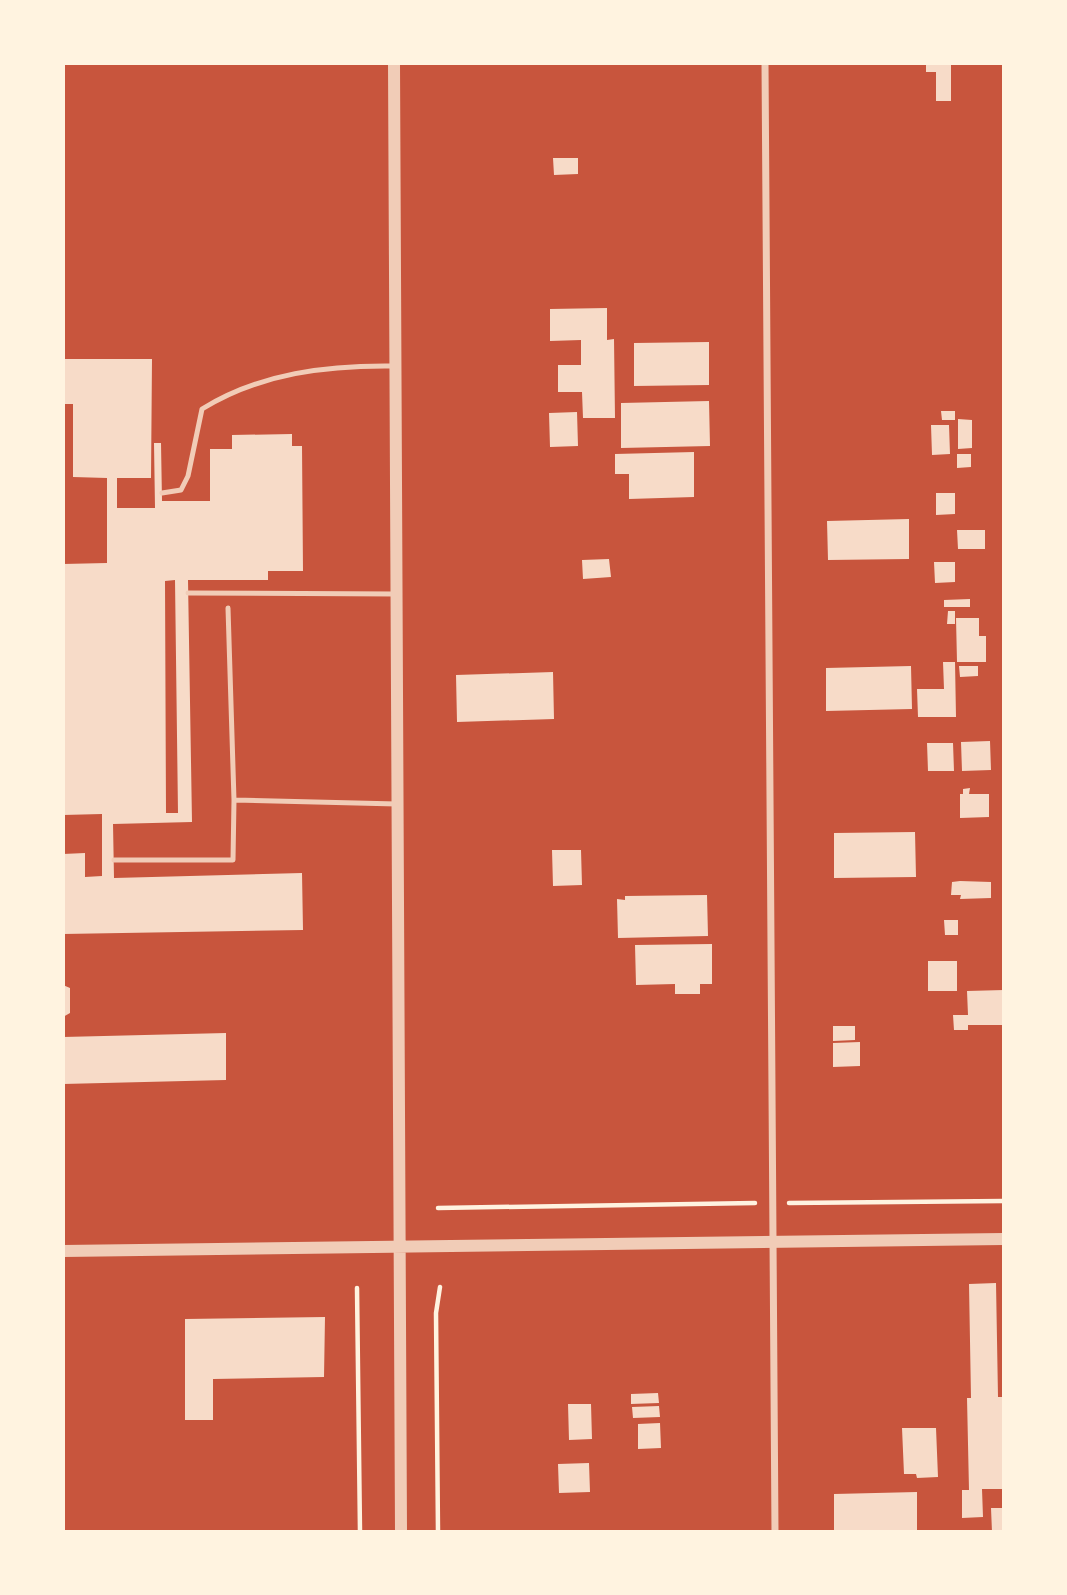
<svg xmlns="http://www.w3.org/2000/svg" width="1067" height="1595" viewBox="0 0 1067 1595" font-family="'PT Sans',sans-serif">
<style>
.building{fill:#f7dbc8;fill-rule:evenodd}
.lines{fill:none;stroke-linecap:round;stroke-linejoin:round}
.path{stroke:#fff3e0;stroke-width:4.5}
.service{stroke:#f1ccb7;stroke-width:5}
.minor{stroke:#f1ccb7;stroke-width:7}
.tertiary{stroke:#f1ccb7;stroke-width:12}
</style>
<rect width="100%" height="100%" fill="#c8553d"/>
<path class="building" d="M926,63H951V101H936V72H926Z
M553,158H578V174L554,175Z
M607,308V340L614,339L615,418H583L582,392H558V365H581V340L550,341V309Z
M709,342V385L634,386V343Z
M63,359H152L151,478H117V508H155L154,443H161L162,501H210V449H232V435L292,434V446H302L303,571H268V580H188L192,822L113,824L114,878L302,873L303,930L63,934V854L85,853V877L102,876V814L63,815V564L107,563V478L73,477V404H63ZM175,580L178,813H166L165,581Z
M709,401L710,446L621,448V403Z
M941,411H955V420H942Z
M577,412L578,446L550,447L549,413Z
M958,419L972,420V448L958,449Z
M931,425H949L950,454L932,455Z
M694,452V497L629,499V474H615V454Z
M957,454H971V467L957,468Z
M936,493H955V514L936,515Z
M909,519V559L828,560L827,521Z
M957,530H985V549H958Z
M609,559L611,577L583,579L582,560Z
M934,562H955V582L935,583Z
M970,599V607H944V600Z
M948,611H955V624H947Z
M956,618H979V636H986V662H957Z
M943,662H955L956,717H918L917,689H944Z
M911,666L912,709L826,711V668Z
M959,666H978V676L960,677Z
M553,672L554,719L457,722L456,675Z
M990,741L991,770L962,771L961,742Z
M927,743H953L954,771H928Z
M970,788L969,794H989V817L960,818V794H963V789Z
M915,832L916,877L834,878V833Z
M552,850H581L582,885L553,886Z
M960,881L991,882V898L960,899L961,895H951L952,882Z
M707,895L708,936L618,938L617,899L625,900V896Z
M944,920H958V935H945Z
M712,944V984H700V994H675V984L636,985L635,945Z
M928,961H957V991H928Z
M63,985L70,988V1013L63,1017Z
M1004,990V1025H968V1030H954L953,1015H968L967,991Z
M833,1026H855V1040L833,1041Z
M226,1033V1080L63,1084V1037Z
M860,1042V1066L833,1067V1043Z
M996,1283L998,1397H1004V1489H982L983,1517L962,1518V1490H969L967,1398H971L969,1284Z
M325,1317L324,1377L213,1379V1420H185V1319Z
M658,1393L659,1403L631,1404V1394Z
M568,1404H591L592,1439L569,1440Z
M659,1406L660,1417L633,1418L632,1407Z
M660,1423L661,1448L638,1449V1424Z
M902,1428H936L938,1477L917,1478L916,1474H904Z
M589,1463L590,1492L559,1493L558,1464Z
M917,1492V1532H834V1494Z
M991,1508H1004V1532H992Z"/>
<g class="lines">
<path class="path" d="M789,1203L1004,1201
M438,1208L755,1203
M357,1288L360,1532
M438,1532L436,1313L440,1287"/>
<path class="service" d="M162,493L181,490L188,476L202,409C260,373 328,365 395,366
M188,593L396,594
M228,608L234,800L397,804
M114,860H233L234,800"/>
<path class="minor" d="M765,63L775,1532"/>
<path class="tertiary" d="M394,63L401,1532
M63,1251L1004,1239"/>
</g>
<rect width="1067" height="1595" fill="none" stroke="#fff3e0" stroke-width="130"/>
</svg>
